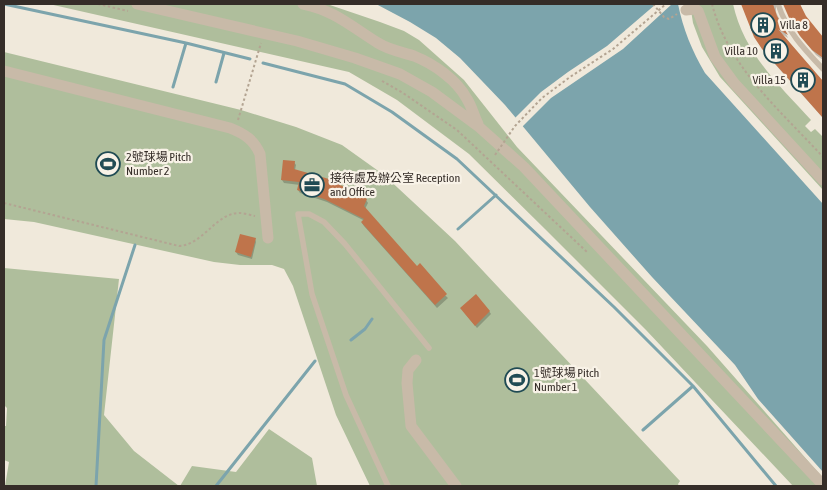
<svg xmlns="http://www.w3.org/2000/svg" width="827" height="490" viewBox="0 0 827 490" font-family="'Asap Condensed','Noto Sans TC',sans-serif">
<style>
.green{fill:#afbe9c}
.water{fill:#7ca4ac}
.pier{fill:#f0e9db}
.shadow{fill:#0003}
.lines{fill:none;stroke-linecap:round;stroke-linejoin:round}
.stream{stroke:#7ca4ac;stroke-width:3}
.building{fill:#bf744b}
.path{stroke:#b3a492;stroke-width:2;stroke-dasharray:2.5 2.5;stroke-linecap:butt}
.lane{stroke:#c8baa8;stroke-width:5.5}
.street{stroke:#c8baa8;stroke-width:11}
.path-bridge{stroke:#b3a492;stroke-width:2;stroke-dasharray:2.5 2.5;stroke-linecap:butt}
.labels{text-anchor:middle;stroke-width:4.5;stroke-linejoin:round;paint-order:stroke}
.poi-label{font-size:12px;fill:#352d28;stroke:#f8f2e7;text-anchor:start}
</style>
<rect width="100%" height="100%" fill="#f0e9db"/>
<path class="green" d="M49,4H327L380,22L404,31L419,40L464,80L517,147L707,346L823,478V486H793L646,330L545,229L469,154L397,100L349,72Z
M690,4H733C744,53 778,84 811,120L805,126L811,132L815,129L823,137V190L720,77L702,47L693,23Z
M4,52L241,110L296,127L342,145L384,175L455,241L680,481L678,484L679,486H370L336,415L293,286L284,269L272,265H240L214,262L34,222L4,219Z
M4,268L119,279L104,415L134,451L179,486H5L9,462L4,460V426H6L7,408L4,405Z
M269,429L312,458L317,486H180L192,466L236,472Z"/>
<path class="water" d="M376,4H678C683,29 692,51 705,73L823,204V472L758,399L735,365L652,277L590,207L505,105L460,58L436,38L410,22Z"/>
<path class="pier" d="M656,4H672L623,49L551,98L521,128L514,119L541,92L568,72L607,46Z"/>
<path class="shadow" d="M743,4H800L806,19L823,39V60L816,55L799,34L786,6L782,4L776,6V12L788,38L780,33L823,82V118L766,54L756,37Z
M294,162L296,165L295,170L366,200L368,203L365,209L417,268L448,298L437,308L364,226L362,223L365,221L327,202L300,193L298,190L300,185L284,183L282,180Z
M255,239L256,242L252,259L238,255L236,252Z
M463,311H489L491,314L477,328Z"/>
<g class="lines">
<path class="stream" d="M4,4L186,43L250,59
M263,63L345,84L392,112L457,159L614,307L693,386L776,486
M216,82L224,53
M173,87L186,43
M458,229L496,195
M351,340L365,329L372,319
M643,430L693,386
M96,486L104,340L135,245
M216,486L315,361"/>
</g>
<path class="building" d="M741,4H773L777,16L788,35L778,29L823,81V118L762,49L754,37Z
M783,4H800L806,16L823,37V58L812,50L800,36L790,20Z
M283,160L295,161L294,169L329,179L367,199L364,206L417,266L420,263L447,294L435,305L361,222L364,219L324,199L297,190L299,182L281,180Z
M240,234L256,238L251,257L235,252Z
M476,294L490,311L475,326L460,308Z"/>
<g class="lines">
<path class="path" d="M98,4L128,11
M653,4L664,17L669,19L677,14
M712,4C728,67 780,110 823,157
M382,81L403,93L457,130L587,252
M238,120L261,43
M4,203L179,246C203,245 216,213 239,213C244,213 250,215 255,216"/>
<path class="lane" d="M778,4C787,31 803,48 823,69
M388,486L346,395L312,294L298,214H309L324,222L345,244L429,348"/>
<path class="street" d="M137,4L297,41L355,58L400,74L432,92L478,126L524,167L823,485
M303,4C334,10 352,27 378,43C389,50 402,52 414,56C434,64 457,80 467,99C472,107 474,116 478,124
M686,10L695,9L698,11L715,57L734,83L823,180
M4,71L230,128C245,134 254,140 260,154L268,238
M416,360L408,370L407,383L411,426L456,486"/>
<path class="path-bridge" d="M495,155L515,126L542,98L570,77L613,49L666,4"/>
</g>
<defs>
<g id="building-ring" transform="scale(1.25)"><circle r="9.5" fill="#f8f2e7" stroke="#204b54" stroke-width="1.5"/><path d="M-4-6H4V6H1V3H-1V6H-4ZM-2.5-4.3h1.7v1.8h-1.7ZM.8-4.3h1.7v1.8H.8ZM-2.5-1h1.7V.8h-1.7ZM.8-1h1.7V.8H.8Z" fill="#204b54"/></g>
<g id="stadium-ring" transform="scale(1.25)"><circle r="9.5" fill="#f8f2e7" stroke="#204b54" stroke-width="1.5"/><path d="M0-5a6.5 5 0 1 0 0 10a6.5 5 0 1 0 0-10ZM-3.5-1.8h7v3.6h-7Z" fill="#204b54"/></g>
<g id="office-ring" transform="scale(1.25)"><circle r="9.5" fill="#f8f2e7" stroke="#204b54" stroke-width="1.5"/><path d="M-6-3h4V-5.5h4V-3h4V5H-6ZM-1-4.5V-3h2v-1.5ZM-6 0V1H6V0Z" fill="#204b54"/></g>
</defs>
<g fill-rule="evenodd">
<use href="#building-ring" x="763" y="25"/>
<use href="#building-ring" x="776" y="51"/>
<use href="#building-ring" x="803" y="80"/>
<use href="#stadium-ring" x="108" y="164"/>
<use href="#office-ring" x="312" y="185"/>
<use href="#stadium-ring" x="517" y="380"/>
</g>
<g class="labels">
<g class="poi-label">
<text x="780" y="29">Villa 8</text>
<text x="758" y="55" text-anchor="end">Villa 10</text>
<text x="786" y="84" text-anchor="end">Villa 15</text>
<text x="126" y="161">2號球場 Pitch<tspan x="126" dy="14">Number 2</tspan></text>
<text x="330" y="182">接待處及辦公室 Reception<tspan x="330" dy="14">and Office</tspan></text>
<text x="534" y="377">1號球場 Pitch<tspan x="534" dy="14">Number 1</tspan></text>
</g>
</g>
<rect width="827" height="490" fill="none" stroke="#352d28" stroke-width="10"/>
</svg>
